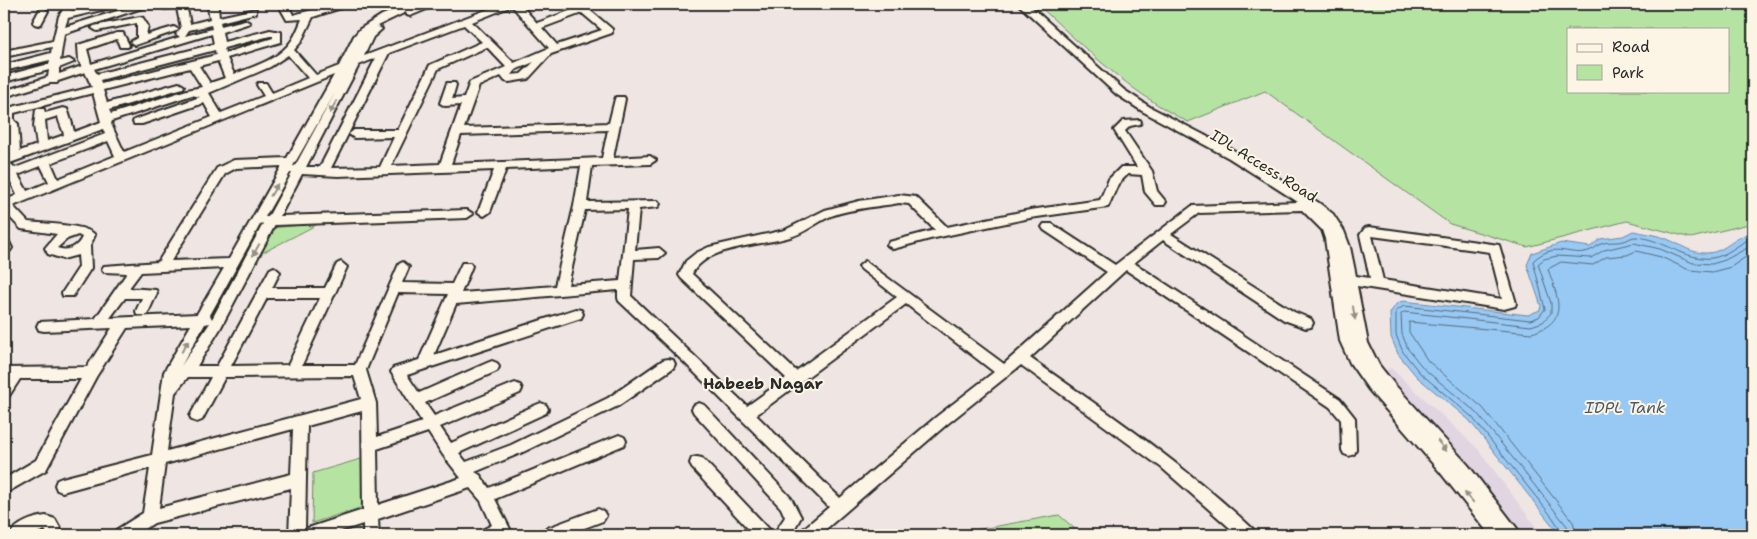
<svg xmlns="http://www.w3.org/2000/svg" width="1757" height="539" viewBox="0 0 1757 539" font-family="'Shantell Sans',sans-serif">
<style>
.built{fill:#e0d5e1}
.green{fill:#b5e3a2;stroke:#708766;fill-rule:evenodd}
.water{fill:#98c9f4;stroke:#6c8aa4}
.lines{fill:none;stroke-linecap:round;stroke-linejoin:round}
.shore{stroke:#576a7b;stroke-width:1}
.minor-casing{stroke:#2b2b2b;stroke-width:4}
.minor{fill:#fcf5e5;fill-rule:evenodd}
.oneway{fill:#949088}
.labels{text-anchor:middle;stroke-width:4;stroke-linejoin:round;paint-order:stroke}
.street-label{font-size:15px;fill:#2b2b2b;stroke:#fcf5e5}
.neighbourhood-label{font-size:16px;font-weight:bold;fill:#2b2b2b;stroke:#fcf5e5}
.water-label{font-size:16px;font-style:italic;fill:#4c5a67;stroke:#fcf5e5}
</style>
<rect width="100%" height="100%" fill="#efe6e3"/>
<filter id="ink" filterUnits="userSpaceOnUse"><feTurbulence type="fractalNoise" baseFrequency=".02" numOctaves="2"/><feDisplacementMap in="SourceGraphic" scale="10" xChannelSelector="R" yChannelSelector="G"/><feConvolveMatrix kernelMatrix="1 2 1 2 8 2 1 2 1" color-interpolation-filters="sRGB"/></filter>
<g filter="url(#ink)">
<path class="built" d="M1391,368L1478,449L1542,535H1519L1383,371Z"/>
<path class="green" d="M1037,4H1753V223L1691,238L1627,221L1527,247L1450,224L1265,91L1188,122C1130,93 1085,48 1037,4ZM1568,29H1728V91H1568Z
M320,223L235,267L253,230Z
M364,458L366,506L312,523L313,473Z
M1059,515L1082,535H947Z"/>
<path class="water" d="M1633,231C1644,233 1657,235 1667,239C1682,245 1691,254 1708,253C1726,252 1735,235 1753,233V535H1560L1469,420L1417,377L1398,354L1391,337L1390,313L1397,303L1403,301L1528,315L1540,310L1541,306L1527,265L1532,253L1561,243L1590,247L1600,239L1623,236Z"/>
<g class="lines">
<path class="shore" d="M1564,535L1553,518L1472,417L1420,373L1403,352L1396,335V311L1404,306L1530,320L1539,317L1545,309L1533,261C1556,239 1571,259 1591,250C1595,249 1597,245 1601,244C1608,241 1617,243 1624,241C1628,240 1631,237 1635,237C1662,238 1685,261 1712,258C1728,256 1738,243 1753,238
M1570,535L1567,526L1477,413L1424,369L1408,349L1402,334L1401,314L1404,312L1531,326L1543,322L1551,313V303L1538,264L1544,259L1557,256L1591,258L1604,250L1634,243L1660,249L1693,263L1712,264L1725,260L1753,245
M1577,535L1573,522L1483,408L1428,361L1409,332V322L1532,333C1570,321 1558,299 1548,269L1561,262L1593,265L1606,257L1627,255L1636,251L1661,257L1689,270L1712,272L1731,267L1753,252"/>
<g class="minor-casing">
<path id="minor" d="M67,4H77L71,11L104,4H120L118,6L68,18L65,27L140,4H154L64,34L60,61L69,59L74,62L59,68V74L82,66L79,61L78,45L117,33H123L129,45L128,47H120L117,39L87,49L91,64L180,37L176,34L181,28L177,8L164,9L160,4H186L190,24L210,19L208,7L213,4L218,7L219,17L256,9V13L220,22L221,26L245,20L250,23L222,32L224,42L270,30L281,32V42L227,58L234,74C253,67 280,59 292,40C296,34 299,26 302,19L287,20L278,4H288L293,15L335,4H349L347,6L313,17L301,42L294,50L316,75L339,66L354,36L360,29L382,15L410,4H439L410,16L407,15L406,12L377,26L382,29L373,37L364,56L502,4H520L537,23L580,7H586L612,29V33L551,54L528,79L509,82L505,81L501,76L479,86L464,128L609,123L615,99L616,97H624L625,99L613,158L650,156L656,160L650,164L592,166L587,202L658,201L660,204L658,207L639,209L635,250L659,248L665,253L659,258L634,259L631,296L747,406L786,378L681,278L679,275L686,261L696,253L709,247L785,230L825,210L859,201L899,195L916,197L947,227L1030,210L1100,200L1109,179L1121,167H1137L1114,130L1123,121L1140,120L1141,122L1140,124L1130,126L1125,131L1152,171L1157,191L1166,202L1164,205H1156L1145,192L1142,175L1128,174L1118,184L1108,207L1030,218L930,239L893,249L887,245L889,242L935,230L909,204L899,203C877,207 852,208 831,216C817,222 805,233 790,237C761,246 707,245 692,274L796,371L897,297L861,269L859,266L865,261L1004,364L1107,272L1044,230L1042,227L1044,224H1052L1115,265L1192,206L1298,202L1229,158L1142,111L1116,94L1018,4H1028L1124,90L1150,107L1237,152L1319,203L1333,214L1344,231L1350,247L1356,276L1370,278L1360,235L1365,228L1369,227L1499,245L1516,303L1515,306L1504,309L1357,286L1368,343L1379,365L1394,384L1468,465L1522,535H1490L1440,472L1369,390L1350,363L1340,341L1325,239L1322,230L1302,210L1199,213L1171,234L1294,312L1311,319L1313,323L1311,327L1306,328L1284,320L1163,240L1134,263L1340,399L1355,418L1356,450L1354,454L1349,456L1344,454L1342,450L1341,420L1330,407L1126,270L1030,358C1107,412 1185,465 1254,530L1256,535H1238L1162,468L1021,365L946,425L819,535H800L802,530L829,507L686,364L619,301L618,298V290L456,304L434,355L576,309L581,310L583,314L581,318L407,375L419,393L487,363L492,361L497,363L499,367L497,371L425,403L434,416L510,385L515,383L520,385L522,389L520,393L440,427L451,443L536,405L541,403L546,405L548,409L546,413L459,453L466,462L511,445L608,398L663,360L668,359L673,360L675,364L673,368L618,406L521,453L475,472L480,475L489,488L614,437L619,435L624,437L626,441L624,445L495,499L513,535H480L482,530L492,525L481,501L470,488L378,519L379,535H363V524L328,535H289L291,488L154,523L135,535H114L116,530L143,513L150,468L62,492L57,490L55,485L57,480L62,478L152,455L164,372L191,325L127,328L96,377L46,470L4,494V479L36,460L81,379H20L9,396L4,398V368L87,367L112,328L44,331L39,330L37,326L39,322L95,319L127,273L104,272L102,269L104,266L158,262L217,168L234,160L287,158L334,75L13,206L28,222C43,224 87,224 95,235L90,246L91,268L73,296H63L62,293L79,267L78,255L63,259L48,254L45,248L57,234L21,229L4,211V201L17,195L9,178L4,180V157L9,155L8,126L4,124V109L92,87L85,72L58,81L57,83H50L4,97V91L48,77L49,70L4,82V76L49,64L50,60L4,71V65L51,53L52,47L4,57V51L53,41L59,16ZM512,6L549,48L514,63L472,22ZM582,13L602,30L557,45L542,28ZM211,25L212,29L185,36L189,30ZM464,25L482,42L430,65L398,130H354L349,134L354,138L394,137L380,167L331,168L389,53ZM212,34L214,44L97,74L94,69ZM270,36H273V38L225,53L224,48ZM487,47L506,67L470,82L464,98L452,99L456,85L455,83H447L440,103L445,106L461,105L440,164L391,166L438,69ZM215,50L216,55L101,84L100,80ZM288,55L308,78L272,93L266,83H258L257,85L264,96L221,113L209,93L270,67ZM376,58L320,167H306L359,65ZM218,61L225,78L210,83L199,66ZM534,62L521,74L511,75L515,70ZM190,68L202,87L187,90L111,114L109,110L183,88L184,86L179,83L107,103L103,90ZM93,93L101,122L74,132C74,129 68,111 67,109L63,108L45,113L44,109H36L34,126L37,145L20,151L18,124L14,120V113ZM335,93L295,166H293ZM192,95L200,97L134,120L133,122L134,124H142L204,103L212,117L124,152L111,124L112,121ZM58,116C59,124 63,128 64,135L47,141L45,120ZM103,129L105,134L15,168L10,163ZM608,130L602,158L451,164L461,135ZM108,141L115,156L58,179L51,163ZM41,166L49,182L27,191L18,175ZM282,166L229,259L171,261L225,174L236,168ZM581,166L574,206L555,286L461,293L472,266L470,263H462L452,284L402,283L409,267L403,262L399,264L355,365H302L347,267L341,262L337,264L325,288H272L280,272L274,267L270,269L217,366H197L220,329L275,225L467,218L473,214L467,210L280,216L302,174L338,176L494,170L478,212L484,216L490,212L506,169ZM290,173H292L268,217H265ZM628,209L620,281L568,285L585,210ZM261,223L263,224L212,319L210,315ZM78,235L82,237C78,247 68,252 57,248L67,239ZM1372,236L1490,252L1502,299L1383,280ZM224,268L197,314L110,318L125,298H142L136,311L137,315H147L157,293L156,290L129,288L141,272ZM398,293L448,294L419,360L393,368L391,372L422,422L377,437L376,403L366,370ZM267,298H320L288,365L231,366ZM906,304L994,372L936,417L840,498L756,415ZM210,323L181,366L205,324ZM354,376L361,399L167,451L175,393L188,377H211L190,416L192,420L197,422L202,420L225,377ZM362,411L363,510L305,529L307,426ZM293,429L291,474L159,508L165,464ZM428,432L443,455L461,478L378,505L377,449Z
M43,8L48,11L41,24L38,25L35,24L33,22L40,9Z
M140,17L143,18L148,26L146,35L174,27L179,30L135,45L130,42L137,38V23L97,31L92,28L94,26Z
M4,239L8,240L12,248L10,251L4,252Z
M699,403L704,405L791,498L801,517L791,535H773L785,517L781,508L694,413L692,409L694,405Z
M697,457L702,458L770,530L772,535H754L692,468L690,463L692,458Z
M598,509L603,511L606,516L603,521L566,535H540L542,530Z
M46,516L55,519L64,535H48L45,530L31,535H10C15,524 34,517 46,516Z"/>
</g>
<use href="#minor" class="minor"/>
</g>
<defs><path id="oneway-solid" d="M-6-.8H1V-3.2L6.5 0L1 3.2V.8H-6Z" transform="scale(1.25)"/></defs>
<g class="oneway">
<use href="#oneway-solid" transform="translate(333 107) rotate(118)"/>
<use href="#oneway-solid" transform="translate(274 190) rotate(-59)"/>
<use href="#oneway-solid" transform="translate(256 250) rotate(119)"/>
<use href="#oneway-solid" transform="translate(1354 313) rotate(81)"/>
<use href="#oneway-solid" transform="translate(185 346) rotate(-61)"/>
<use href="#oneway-solid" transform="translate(1442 446) rotate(50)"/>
<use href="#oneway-solid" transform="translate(1469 497) rotate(-129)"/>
</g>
</g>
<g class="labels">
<g class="street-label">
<text transform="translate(1264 166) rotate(32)" y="5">IDL Access Road</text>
</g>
<g class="neighbourhood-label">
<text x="763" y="389">Habeeb Nagar</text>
</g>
<g class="water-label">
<text x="1625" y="413">IDPL Tank</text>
</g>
</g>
<rect width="1757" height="539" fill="none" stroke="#fcf5e5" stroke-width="20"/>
<rect x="10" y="10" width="1737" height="519" fill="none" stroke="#2b2b2b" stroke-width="2" filter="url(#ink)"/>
<rect x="1567" y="28" width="162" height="65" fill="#fcf5e5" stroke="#a8a49b"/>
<rect x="1577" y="44" width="25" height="8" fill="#fcf5e5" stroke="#a8a49b"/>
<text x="1612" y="52" font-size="15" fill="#2b2b2b">Road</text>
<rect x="1577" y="65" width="25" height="15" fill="#b5e3a2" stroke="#a8a49b"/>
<text x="1612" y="78" font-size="15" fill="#2b2b2b">Park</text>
</svg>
